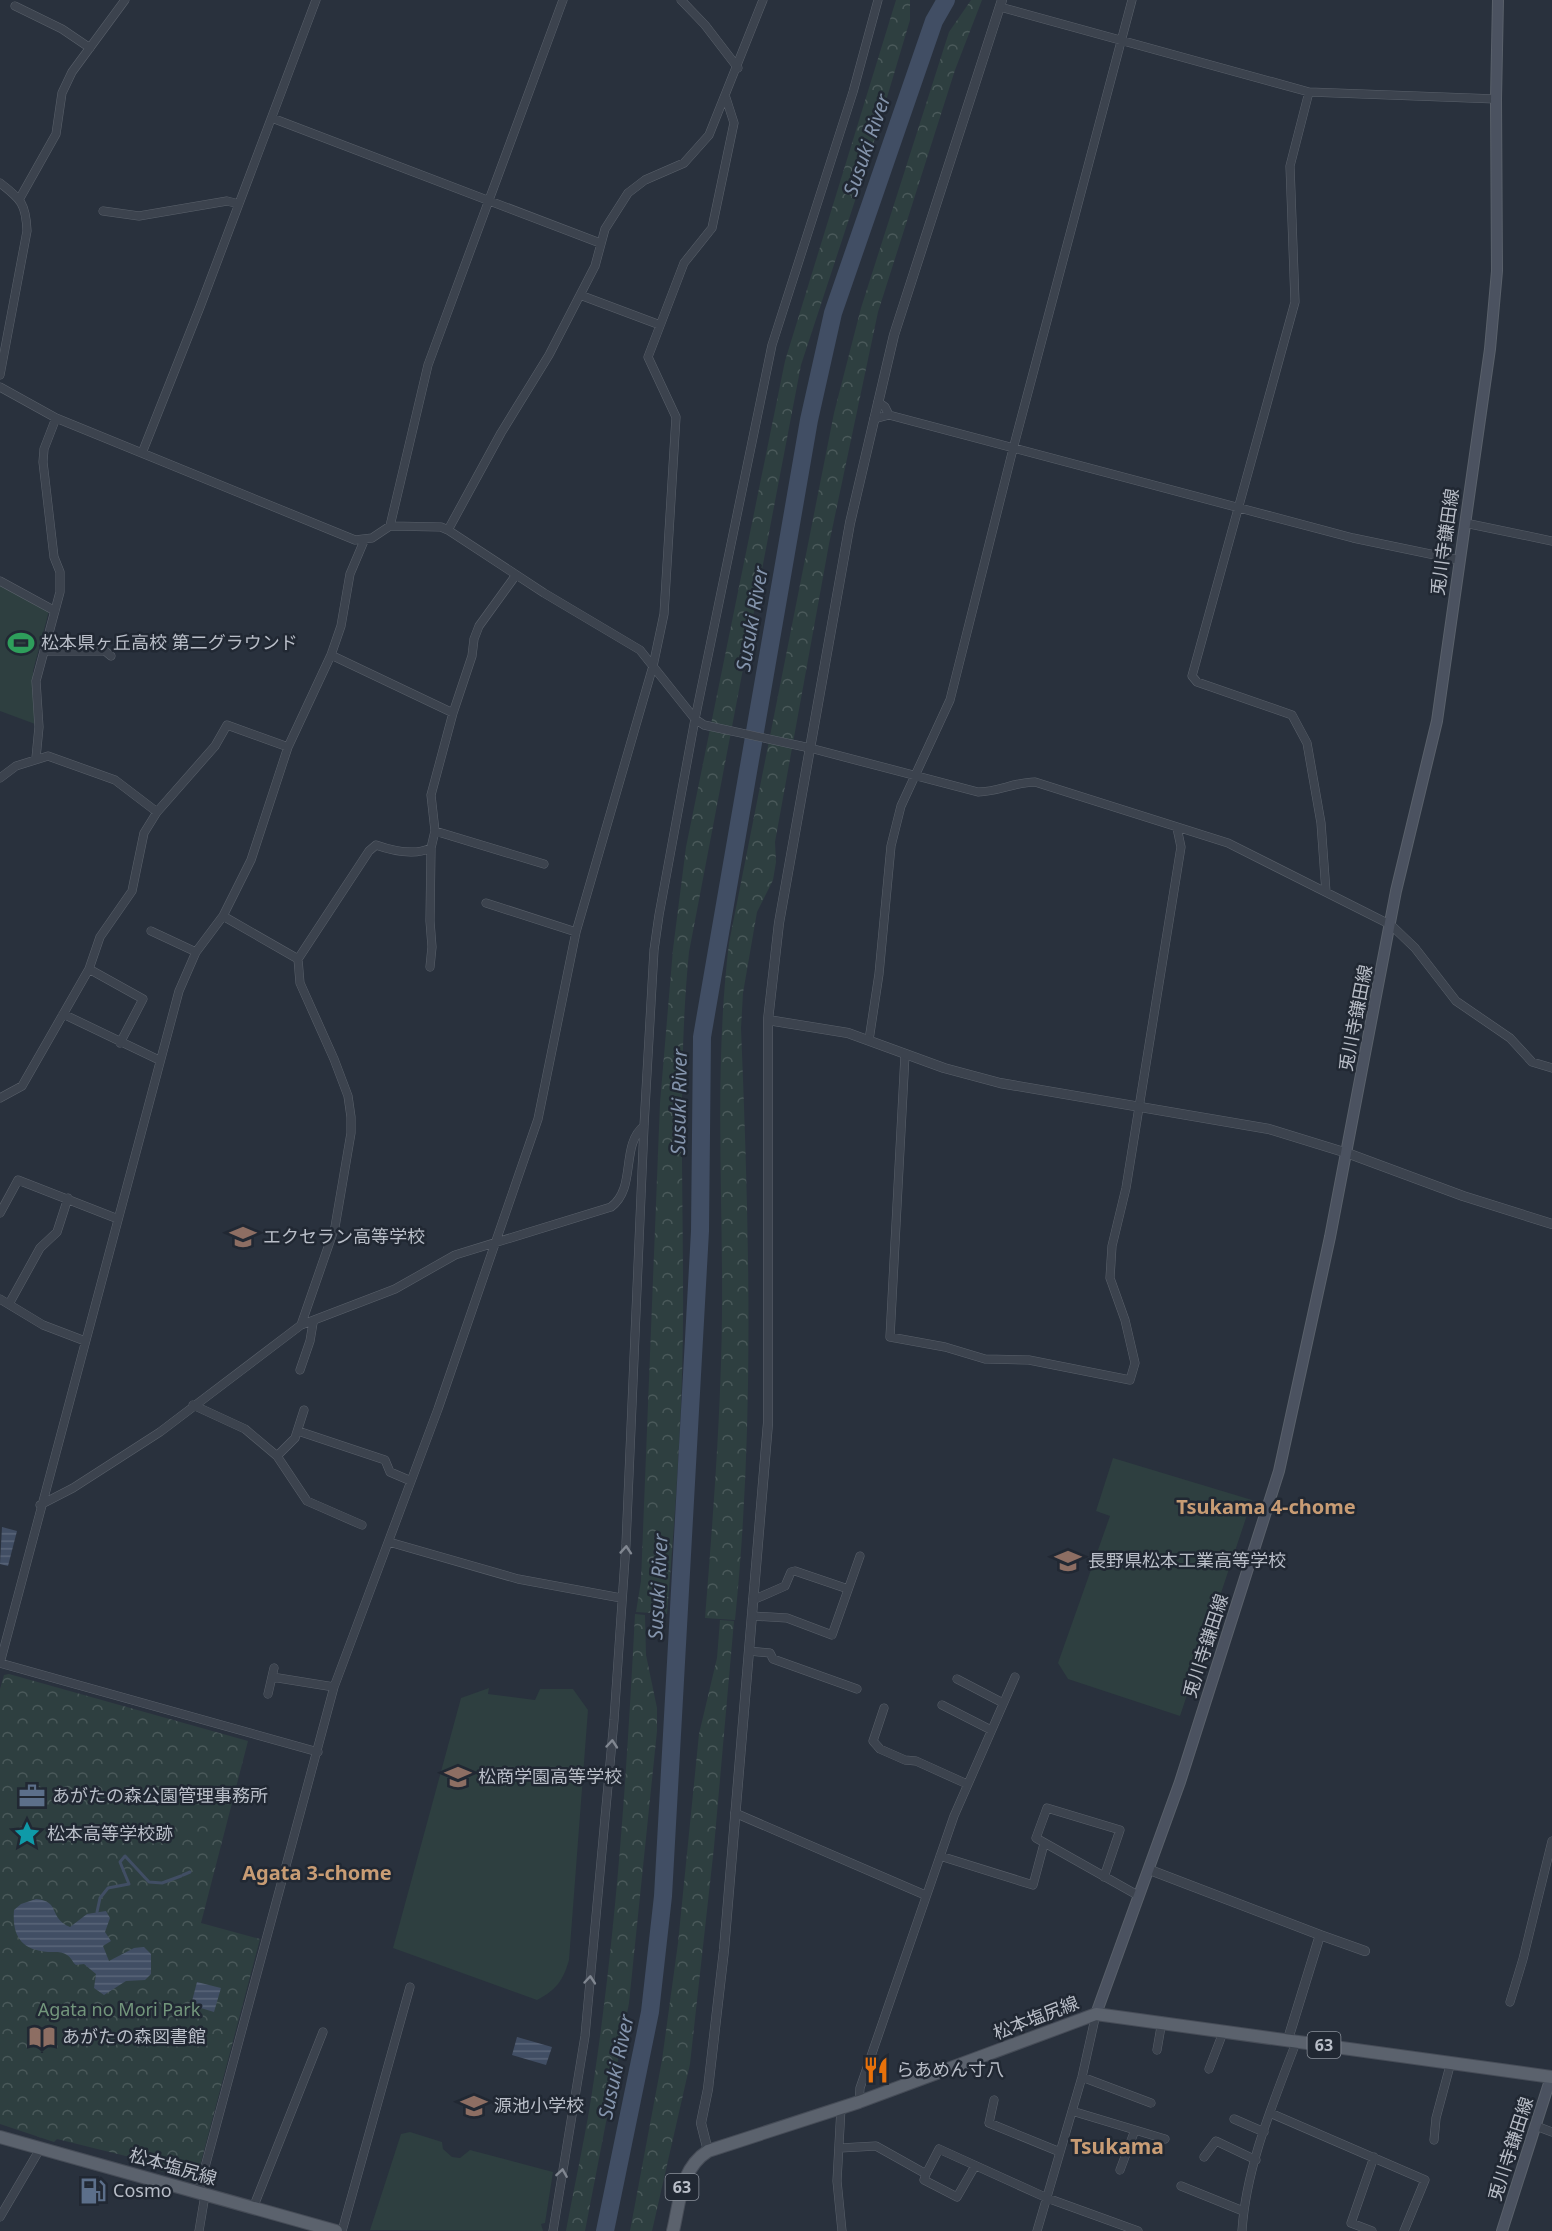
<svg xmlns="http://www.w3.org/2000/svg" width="1552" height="2231" viewBox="0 0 1552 2231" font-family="'Noto Sans','Noto Sans JP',sans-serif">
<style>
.grass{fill:#2e3f40}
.forest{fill:url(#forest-crowns)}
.water{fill:url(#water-rules)}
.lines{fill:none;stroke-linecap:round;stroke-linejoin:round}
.stream{stroke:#414e64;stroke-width:3}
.river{stroke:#414e64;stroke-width:18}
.minor-casing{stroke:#5a616b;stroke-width:9}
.tertiary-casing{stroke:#5a616b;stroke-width:10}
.secondary-casing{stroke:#5a616b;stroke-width:12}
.primary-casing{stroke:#464c57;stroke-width:14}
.minor{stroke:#3c434e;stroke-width:8}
.tertiary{stroke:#3c434e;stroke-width:9}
.secondary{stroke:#4b5260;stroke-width:10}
.primary{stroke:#5b626d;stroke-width:12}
.oneway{stroke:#818791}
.labels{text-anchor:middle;stroke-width:5;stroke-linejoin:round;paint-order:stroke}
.shield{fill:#212833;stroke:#8b919b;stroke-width:1.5}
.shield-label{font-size:16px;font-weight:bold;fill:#b9bec8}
.street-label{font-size:18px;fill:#b9bec8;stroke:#212833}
.poi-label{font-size:18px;fill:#b9bec8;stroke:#212833;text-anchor:start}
.park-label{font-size:18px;fill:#73967c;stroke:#212833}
.water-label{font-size:20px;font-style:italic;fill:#8494ac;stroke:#212833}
.neighbourhood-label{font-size:20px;font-weight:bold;fill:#c89c74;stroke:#212833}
.quarter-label{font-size:21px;font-weight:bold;fill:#c89c74;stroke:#212833}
</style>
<defs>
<pattern id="forest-crowns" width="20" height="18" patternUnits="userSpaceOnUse" patternTransform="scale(1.5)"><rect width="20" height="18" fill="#2e3f40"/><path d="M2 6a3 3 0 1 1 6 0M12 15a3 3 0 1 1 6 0" fill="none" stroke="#4a595a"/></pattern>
<pattern id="water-rules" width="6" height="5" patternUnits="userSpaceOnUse" patternTransform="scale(1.5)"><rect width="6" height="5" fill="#414e64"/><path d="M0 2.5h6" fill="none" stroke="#5a6679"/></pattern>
</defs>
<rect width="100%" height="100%" fill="#29313d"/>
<path class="grass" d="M0,585L49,611L33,671L35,724L0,711Z
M1113,1458L1252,1500L1180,1716L1068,1679L1058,1663L1110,1516L1096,1511Z
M489,1688L488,1694L535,1700L540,1689H573L588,1710L569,1960C563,1981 556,1990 537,2000L393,1948L461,1698Z
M410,2132L442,2142L443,2149L452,2157L460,2158L470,2150L553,2172L545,2223L541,2224L543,2231L370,2230L401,2134Z"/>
<path class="forest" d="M896,0H910V20L869,158L801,365L689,952C678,1064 683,1175 683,1288C684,1397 676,1505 667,1614L636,1612L641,1581L660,1103L673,949L686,847L785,361Z
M971,0H982L955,70L878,312L829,544L775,842L776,862L773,880L757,912L743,993L741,1028C749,1226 755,1423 735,1620L705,1618C713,1517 721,1416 722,1314C723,1190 714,1067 729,943L834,413L861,308L949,32Z
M635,1614L645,1615L646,1655L657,1708V1731L629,2003L585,2231H566C575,2181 587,2130 594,2079C617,1925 627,1769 635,1614Z
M720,1620L734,1621L714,1847L690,2064L652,2231H630L662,2060L678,1943L699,1734L717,1658Z
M9,1674L248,1741L201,1923L260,1939L196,2181L160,2171L158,2164L57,2139L54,2142L0,2124V1689L4,1675Z"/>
<path class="water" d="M2,1527L17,1531L8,1566L0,1564Z
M36,1899C61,1901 48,1918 70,1927L87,1914L106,1911L110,1918L105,1932L111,1941L103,1946L109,1961L134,1948L144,1947L151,1954V1974L145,1980L126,1981L104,1995L94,1988L96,1974L84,1964L76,1965C73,1963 71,1957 67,1955C62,1951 54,1952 48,1952C21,1950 12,1936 14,1910L21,1904Z
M197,1982L221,1988L214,2012L191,2005Z
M517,2037L552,2047L546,2065L512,2055Z"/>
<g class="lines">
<path class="stream" d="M183,1875L190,1872
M97,1912L100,1898L108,1888L129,1884L120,1862L125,1856L149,1882L162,1883L181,1876"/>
<path class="river" d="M605,2231L650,2012L663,1896L700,1231L702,1037L809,420L833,313L934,21L946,0"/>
<g class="minor-casing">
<path id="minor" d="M681,0L705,25L738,68
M15,6L62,29L90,48
M1000,7L1309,92L1496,99
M1309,92L1290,166L1295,302L1192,676L1197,682L1292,715L1307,743L1321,823L1326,892
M272,118L600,243
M0,183C21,199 26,204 27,231L0,375
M20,198L56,134L62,93L72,72L125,0
M103,211L139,216L227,201L239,204
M580,295L660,325
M0,387L56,418L355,540L372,538L390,526L441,527L448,530L544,593L640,650L695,719L704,725L810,748L978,792C998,792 1015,782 1035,782L1228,843L1391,925L1415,948L1456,1001L1510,1038L1532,1062L1552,1068
M889,415L1353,538L1459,560
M874,419L889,415L885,407L878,402
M142,453L200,307L316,0
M1465,523L1552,541
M390,526L428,365L563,0
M448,530L501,433L549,355L595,266L605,229L628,193L645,180L684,163L709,135L763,0
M0,581L55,611
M44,651H105L111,656
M331,655L453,713
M36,758L39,727L36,681L60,592V572L54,557L43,462L44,449L56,418
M0,778L16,766L48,756L115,780L157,812
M435,831L544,864
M486,903L576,932
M223,916L298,959
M151,931L196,952
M430,967L432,947L430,921L431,848
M89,969L143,999L120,1043
M63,1014L159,1060
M869,1040L879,974L891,846L901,806L950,700L1013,449L1132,0
M905,1055L890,1337L945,1347L985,1359L1029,1360L1130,1380L1135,1363L1125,1320L1110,1278L1112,1246L1126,1188L1181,847L1177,828
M0,1098L22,1086L89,969L100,937L132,891L144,833L157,812L215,746L227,725L288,747
M0,1213L18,1180L118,1219
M0,1299L43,1325L85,1341
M9,1304L40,1248L57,1232L68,1198
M301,1325L335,1227L351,1133V1117L348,1096L334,1059L300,983L298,959L369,851L376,845C393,851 414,856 431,848L435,831L431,795L453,713L472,656L474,639L479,626L516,575
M300,1370L310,1341L313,1323
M193,1405L245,1429L277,1456L295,1438L304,1410
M298,1431L385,1460L390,1472L411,1481
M277,1456L307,1501L362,1525
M40,1505L73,1488L160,1432L301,1325L395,1289L455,1255L611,1207C637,1188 620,1145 644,1126
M389,1542L518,1579L621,1598
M753,1600L785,1586L791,1572L795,1571L848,1589
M752,1616L787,1618L832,1635L860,1556
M749,1651L770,1653L773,1659L857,1689
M0,1663L179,991L196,952L223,916L251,860L288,747L331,655L341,626L350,574L364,541
M0,1663L318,1752
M272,1677L334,1687
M957,1679L1003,1703
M268,1694L274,1668
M942,1705L991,1730
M884,1708L873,1741L880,1749L905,1760L916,1761L967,1784
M735,1813L925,1895
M940,1856L1033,1885L1044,1844
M1104,1877L1120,1830L1047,1808L1036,1838L1139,1896
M1510,2002L1523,1959L1552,1841
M1157,2050L1162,2021
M1209,2069L1224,2030
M1082,2077L1151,2103
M994,2100L989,2123L1060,2152
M859,2102L860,2088L954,1816L1015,1677
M841,2108L837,2181L842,2231
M1072,2111L1165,2139
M1270,2113L1425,2180L1404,2231
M1234,2119L1264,2132
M1536,2126L1552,2132
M1434,2140L1436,2118L1451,2062
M840,2148L876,2146L926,2174L939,2149L1047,2198L1138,2231
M1204,2157L1216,2141L1256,2160
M1120,2170L1135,2130
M926,2174L924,2180L957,2197L975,2166
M1181,2186L1243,2211
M198,2193L334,1687L438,1409L538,1119L576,932L653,666L664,614L676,417L648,357L684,263L712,228L734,123L726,98
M253,2208L323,2032
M0,2217L37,2154
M199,2231L205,2195
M342,2231L410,1987
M553,2231L585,2036L614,1720L626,1544L644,1126L654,950L659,915L695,719L772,345L853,92L878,0
M1037,2231L1082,2077L1096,2014
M1242,2231C1246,2166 1274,2101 1297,2040
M1372,2231L1351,2223L1374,2157"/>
</g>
<g class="tertiary-casing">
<path id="tertiary" d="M768,1020L848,1033L944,1068L1000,1083L1269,1129L1347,1153L1463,1196L1552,1224
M1150,1870L1320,1935
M1288,2039L1320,1935L1365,1951
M708,2151L701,2123L708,2089L724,1950L768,1423V1020L779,923L850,523L894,335L1002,0"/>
</g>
<g class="secondary-casing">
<path id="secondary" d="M1096,2014L1180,1782L1279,1471L1330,1237L1396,891L1437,721L1490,349L1497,271L1496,99L1498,0
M1502,2231L1551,2077"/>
</g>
<g class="primary-casing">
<path id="primary" d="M0,2137L336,2231
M673,2231C680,2202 680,2169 708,2151L859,2102L1096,2014L1552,2077"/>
</g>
<use href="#minor" class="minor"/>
<use href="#tertiary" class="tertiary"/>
<use href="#secondary" class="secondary"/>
<use href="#primary" class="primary"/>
</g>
<defs><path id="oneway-chevron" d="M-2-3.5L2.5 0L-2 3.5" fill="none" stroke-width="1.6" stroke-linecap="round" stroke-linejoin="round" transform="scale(1.5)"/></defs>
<g class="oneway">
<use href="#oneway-chevron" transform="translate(626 1550) rotate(-86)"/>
<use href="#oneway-chevron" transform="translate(612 1744) rotate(-85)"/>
<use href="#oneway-chevron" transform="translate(590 1980) rotate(-85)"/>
<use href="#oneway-chevron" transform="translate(562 2173) rotate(-81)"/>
</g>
<defs>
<g id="stadium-bare" transform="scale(2.07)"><path d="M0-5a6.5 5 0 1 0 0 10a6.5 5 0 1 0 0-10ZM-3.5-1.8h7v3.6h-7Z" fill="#2e9e5b" stroke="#212833" stroke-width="2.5" paint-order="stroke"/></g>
<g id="school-bare" transform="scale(2.07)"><path d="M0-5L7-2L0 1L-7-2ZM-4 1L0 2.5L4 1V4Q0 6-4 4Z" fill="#8d6e63" stroke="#212833" stroke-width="2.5" paint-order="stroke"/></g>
<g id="office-bare" transform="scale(2.07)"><path d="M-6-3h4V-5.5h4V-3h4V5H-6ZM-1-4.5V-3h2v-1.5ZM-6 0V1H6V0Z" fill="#5c6f8a" stroke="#212833" stroke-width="2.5" paint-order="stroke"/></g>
<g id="sight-bare" transform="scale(2.07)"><path d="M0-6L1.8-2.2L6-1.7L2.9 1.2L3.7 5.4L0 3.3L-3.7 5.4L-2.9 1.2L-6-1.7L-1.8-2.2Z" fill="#0f9aa8" stroke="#212833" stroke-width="2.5" paint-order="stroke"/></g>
<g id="library-bare" transform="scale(2.07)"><path d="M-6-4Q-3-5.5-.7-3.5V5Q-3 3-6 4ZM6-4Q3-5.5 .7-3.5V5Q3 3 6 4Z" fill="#8d6e63" stroke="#212833" stroke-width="2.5" paint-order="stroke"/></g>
<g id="restaurant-bare" transform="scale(2.07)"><path d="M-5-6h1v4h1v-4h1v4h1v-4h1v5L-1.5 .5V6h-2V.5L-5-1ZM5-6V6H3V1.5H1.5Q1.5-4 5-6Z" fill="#e8710a" stroke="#212833" stroke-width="2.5" paint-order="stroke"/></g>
<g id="fuel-bare" transform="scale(2.07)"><path d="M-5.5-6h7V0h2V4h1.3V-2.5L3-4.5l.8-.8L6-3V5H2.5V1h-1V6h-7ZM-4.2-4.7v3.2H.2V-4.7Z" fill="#5c6f8a" stroke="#212833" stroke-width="2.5" paint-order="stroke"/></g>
</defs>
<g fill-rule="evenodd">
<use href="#stadium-bare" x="21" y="643"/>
<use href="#school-bare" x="243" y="1237"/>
<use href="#school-bare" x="1068" y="1561"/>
<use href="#school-bare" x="458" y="1777"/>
<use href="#office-bare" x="32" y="1796"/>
<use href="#sight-bare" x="27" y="1834"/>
<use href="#library-bare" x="42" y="2037"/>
<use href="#restaurant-bare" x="876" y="2070"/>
<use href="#school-bare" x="474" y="2106"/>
<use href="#fuel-bare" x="93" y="2191"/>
</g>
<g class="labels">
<g class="shield">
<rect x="1307.5" y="2032" width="33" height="26" rx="4.5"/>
<rect x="665.5" y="2174" width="33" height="26" rx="4.5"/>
</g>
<g class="shield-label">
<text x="1324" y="2051">63</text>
<text x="682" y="2193">63</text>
</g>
<g class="street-label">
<text transform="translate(1445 542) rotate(-82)" y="6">兎川寺鎌田線</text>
<text transform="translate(1356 1018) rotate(-79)" y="6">兎川寺鎌田線</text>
<text transform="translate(1206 1646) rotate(-72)" y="6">兎川寺鎌田線</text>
<text transform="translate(1036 2018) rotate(-21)" y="6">松本塩尻線</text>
<text transform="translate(1511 2149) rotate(-72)" y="6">兎川寺鎌田線</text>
<text transform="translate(173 2167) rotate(16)" y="6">松本塩尻線</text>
</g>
<g class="poi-label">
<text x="41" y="649">松本県ヶ丘高校 第二グラウンド</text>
<text x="263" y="1243">エクセラン高等学校</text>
<text x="1088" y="1567">長野県松本工業高等学校</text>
<text x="478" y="1783">松商学園高等学校</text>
<text x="52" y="1802">あがたの森公園管理事務所</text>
<text x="47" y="1840">松本高等学校跡</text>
<text x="62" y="2043">あがたの森図書館</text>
<text x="896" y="2076">らあめん寸八</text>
<text x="494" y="2112">源池小学校</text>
<text x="113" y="2197">Cosmo</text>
</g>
<g class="park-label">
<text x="119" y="2016">Agata no Mori Park</text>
</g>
<g class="water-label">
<text transform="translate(867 145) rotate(-71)" y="7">Susuki River</text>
<text transform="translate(752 619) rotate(-80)" y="7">Susuki River</text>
<text transform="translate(679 1102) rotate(-89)" y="7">Susuki River</text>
<text transform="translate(658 1587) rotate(-87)" y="7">Susuki River</text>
<text transform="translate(616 2067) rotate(-78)" y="7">Susuki River</text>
</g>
<g class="neighbourhood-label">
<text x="1266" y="1514">Tsukama 4-chome</text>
<text x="317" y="1880">Agata 3-chome</text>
</g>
<g class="quarter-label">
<text x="1117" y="2154">Tsukama</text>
</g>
</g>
</svg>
